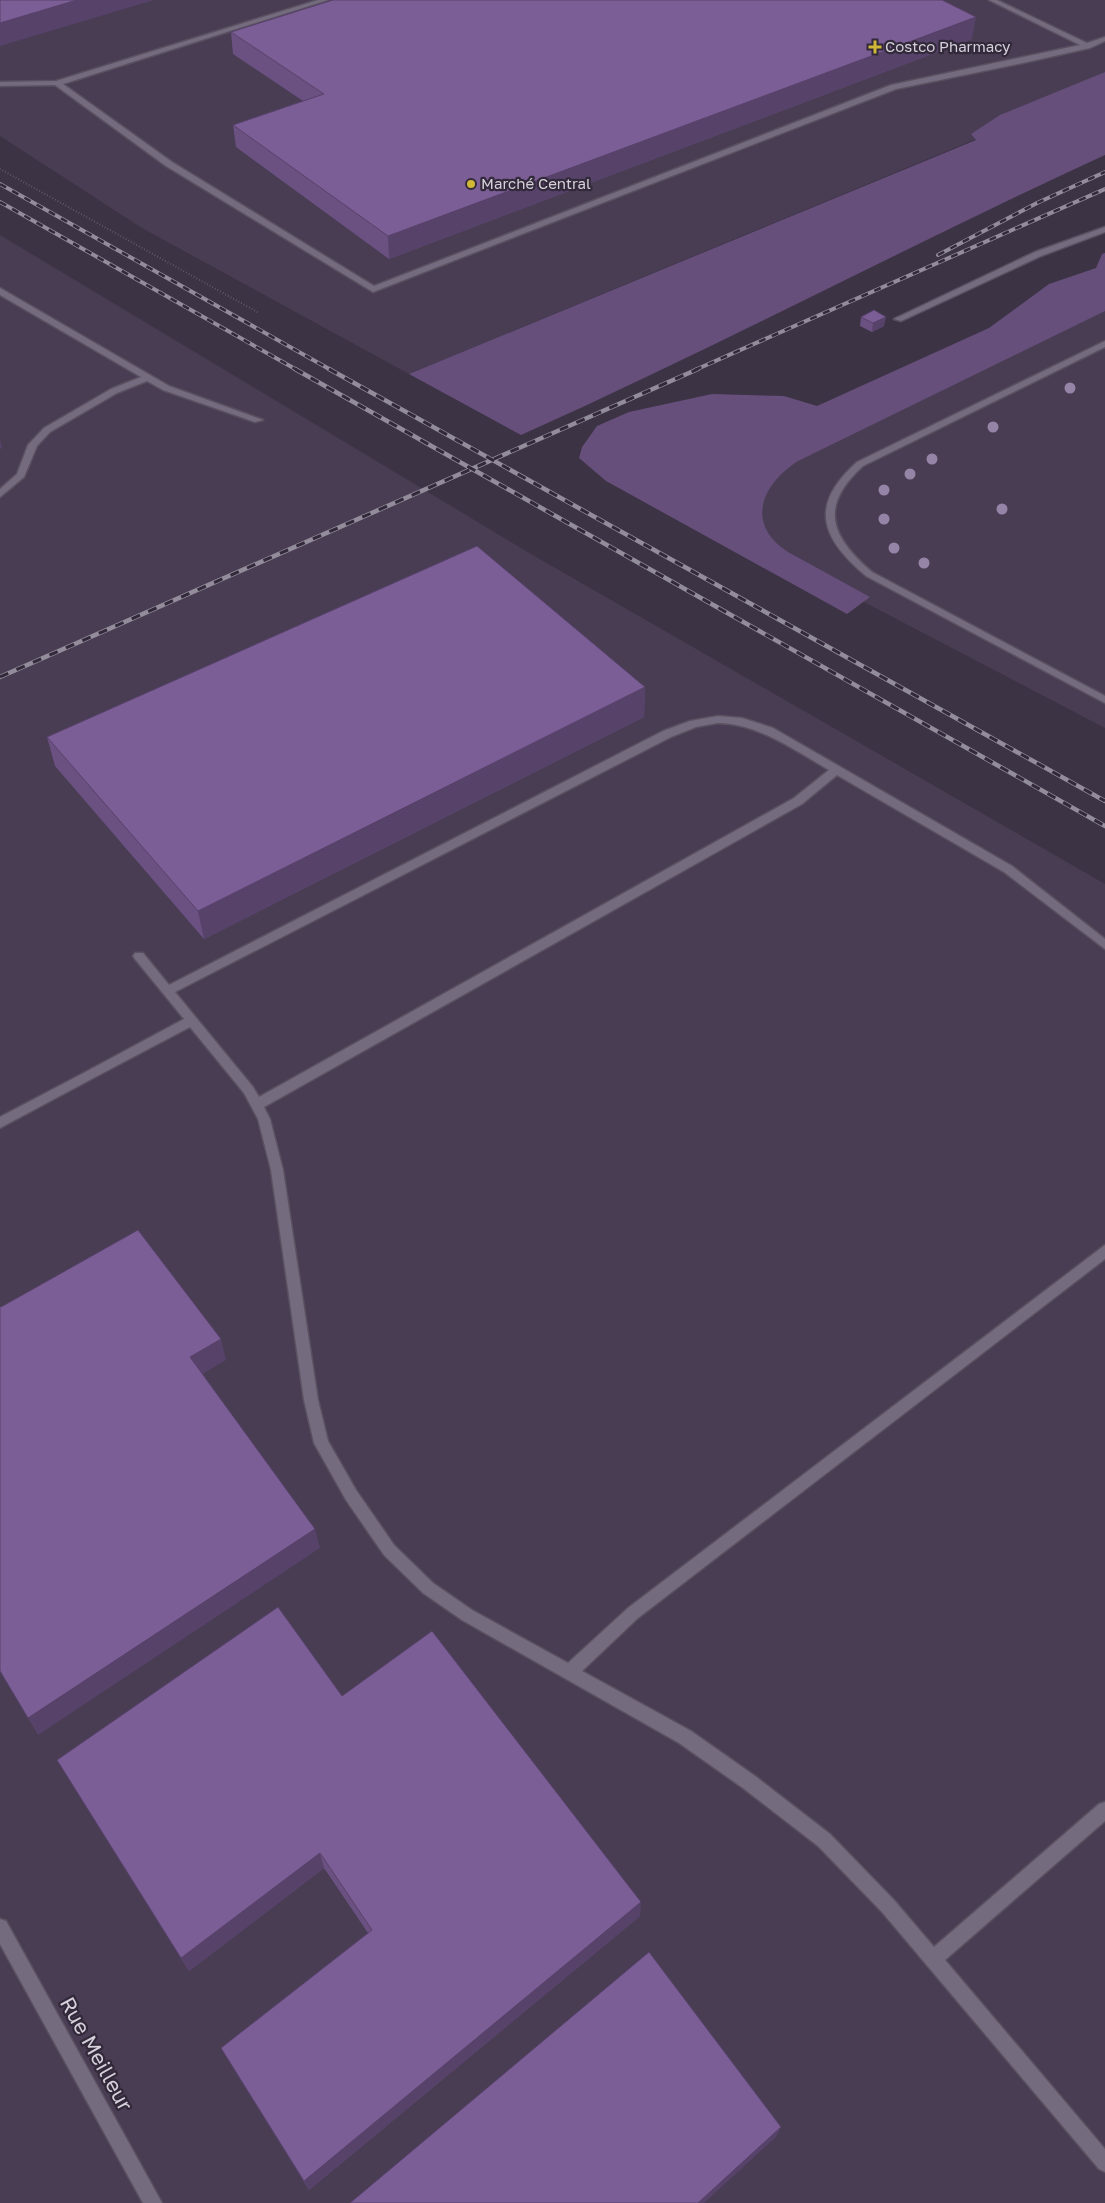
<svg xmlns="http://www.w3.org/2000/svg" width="1105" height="2203" viewBox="0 0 1105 2203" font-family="'Golos Text',sans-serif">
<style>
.built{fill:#493d54}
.green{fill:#664f7b}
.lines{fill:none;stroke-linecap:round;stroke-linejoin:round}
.lane-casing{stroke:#595160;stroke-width:3}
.street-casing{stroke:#595160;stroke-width:3}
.secondary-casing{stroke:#595160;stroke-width:3}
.path{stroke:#7e7685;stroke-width:2;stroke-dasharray:0.5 2.5;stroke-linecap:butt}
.lane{fill:#756b7e;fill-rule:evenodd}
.street{fill:#756b7e;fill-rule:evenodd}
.secondary{fill:#756b7e;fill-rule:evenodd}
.rail-far1-casing{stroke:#938c9a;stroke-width:4}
.rail-casing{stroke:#938c9a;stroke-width:4.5}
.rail-far1{stroke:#32293a;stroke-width:2.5;stroke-dasharray:7;stroke-linecap:butt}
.rail{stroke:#32293a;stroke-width:3;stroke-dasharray:9;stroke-linecap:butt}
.tree{fill:#9684a7}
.wall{fill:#6b5182}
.shaded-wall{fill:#57426a}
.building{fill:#7c5e97;stroke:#57426a}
.poi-dot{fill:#d0b736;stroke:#32293a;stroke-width:2}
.labels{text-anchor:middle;stroke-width:4.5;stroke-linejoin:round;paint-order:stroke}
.far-poi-label{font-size:15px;fill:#d6d0db;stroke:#32293a;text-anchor:start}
.near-street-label{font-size:21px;fill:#d6d0db;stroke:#32293a}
</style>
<rect width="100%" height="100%" fill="#3c3345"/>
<path class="built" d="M0,0H1105V72L971,134L976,139L409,374L142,228L0,136Z
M0,235L531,554L1105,884V2203H0Z
M1105,308V728L684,508Z"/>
<path class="green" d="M1105,72V155C909,245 718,347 521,435L409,374L976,140L971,134L1000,115Z
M1105,253V311L798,461C761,485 745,524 788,552L870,597L847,614L606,481L579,458L582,447L597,426L629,412L712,394L784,396L817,406L989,328L1049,284L1096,268L1102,254Z"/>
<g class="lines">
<g class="lane-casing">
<path id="lane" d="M318,0H328L63,84L172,162L374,286L891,85L1080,45L989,0H997L1087,43L1105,37V41L1090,48L1023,63L896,89L373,292L166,166L55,85L0,86V82L56,81Z
M1105,227V232L1041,256L901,321L894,319L1035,252Z
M0,288L169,386L263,420L255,422L163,390L147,381L117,393L50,432L37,446L24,477L0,497V489L17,474L28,445L44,428L111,389L141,377L0,295Z
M1105,341V347L863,466C819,506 830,536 872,572L1105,696V703L866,576C820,537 809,505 857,462Z
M718,716L742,718L773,728L1012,866L1105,939V949L1004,872L837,775L802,804L264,1107L270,1119L283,1170L318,1400L328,1441L356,1490L394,1545L433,1583L472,1610L568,1663L628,1608L1105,1245V1259L638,1618L582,1671L691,1731L755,1776L830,1834L894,1900L934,1947L1099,1804L1105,1802V1821L945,1960L1105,2149V2172L1099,2169L882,1912L818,1846L743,1788L679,1743L462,1620L423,1593L384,1555L346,1500L314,1443L304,1400L271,1170L258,1119L244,1093L190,1027L99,1075H91L89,1072L91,1069L184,1019L135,959L133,956L135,953H143L169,985L663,731L690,721ZM718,723C759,724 794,750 829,770L794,798L259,1097L253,1087L175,992L671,737L696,727Z"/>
</g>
<g class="street-casing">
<path id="street" d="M95,1067L99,1069L101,1072L99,1075L0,1128V1117Z"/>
</g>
<g class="secondary-casing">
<path id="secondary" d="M0,1919L6,1921L162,2203H143L0,1944Z"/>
</g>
<path class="path" d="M0,169L259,313"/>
<use href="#lane" class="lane"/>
<use href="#street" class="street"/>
<use href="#secondary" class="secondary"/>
<g class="rail-far1-casing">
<path id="rail-far1" d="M0,184L331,370
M0,202L297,370
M938,255L1037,203L1105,172
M695,370L1105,189"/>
</g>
<g class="rail-casing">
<path id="rail" d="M295,369L1105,826
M329,369L1105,801
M0,677L698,369"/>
</g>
<use href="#rail-far1" class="rail-far1"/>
<use href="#rail" class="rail"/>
</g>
<g class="tree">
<circle cx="1070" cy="388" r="5.5"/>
<circle cx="993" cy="427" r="5.5"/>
<circle cx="932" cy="459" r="5.5"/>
<circle cx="910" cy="474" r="5.5"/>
<circle cx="884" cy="490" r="5.5"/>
<circle cx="1002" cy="509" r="5.5"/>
<circle cx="884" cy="519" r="5.5"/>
<circle cx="894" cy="548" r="5.5"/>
<circle cx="924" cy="563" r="5.5"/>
</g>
<path class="wall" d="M231,32L972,39L389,259L236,147L233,125L303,101L233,54Z
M861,317L884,326L872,332L860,326Z
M645,687L644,717L204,939L55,766L47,737Z
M342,1696L640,1916L309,2190L221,2048L368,1933L324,1868L189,1971L57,1760Z"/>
<path class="shaded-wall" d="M77,0H154L0,46V23Z
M976,17L972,39L389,259L388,236Z
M886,317L884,326L872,332L873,323Z
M0,439L2,448L0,449Z
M645,687L644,717L204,939L198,911Z
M221,1339L226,1360L196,1378L190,1357Z
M315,1529L320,1548L38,1735L28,1718Z
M320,1853L324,1868L189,1971L181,1958Z
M641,1902L640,1916L309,2190L304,2181Z
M781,2127L776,2137L704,2203H698Z"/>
<path class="building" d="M0,0H77L0,23Z
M333,0H942L976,17L388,236L233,125L324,94L231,32Z
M874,310L886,317L873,323L861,317Z
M477,546L645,687L198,911L47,737Z
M138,1230L221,1339L190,1357L315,1529L28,1718L0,1671V1306L1,1307Z
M278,1607L342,1696L432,1631L641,1902L304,2181L221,2048L372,1930L320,1853L181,1958L57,1760Z
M649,1952L781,2127L698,2203H350Z"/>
<g class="poi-dot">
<path d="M872.5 39.5h5v5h5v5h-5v5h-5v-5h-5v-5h5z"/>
<circle cx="471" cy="184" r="5"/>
</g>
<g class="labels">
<g class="far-poi-label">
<text x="885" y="52">Costco Pharmacy</text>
<text x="481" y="189">Marché Central</text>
</g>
<g class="near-street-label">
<text transform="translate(96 2054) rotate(61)" y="7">Rue Meilleur</text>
</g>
</g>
</svg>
